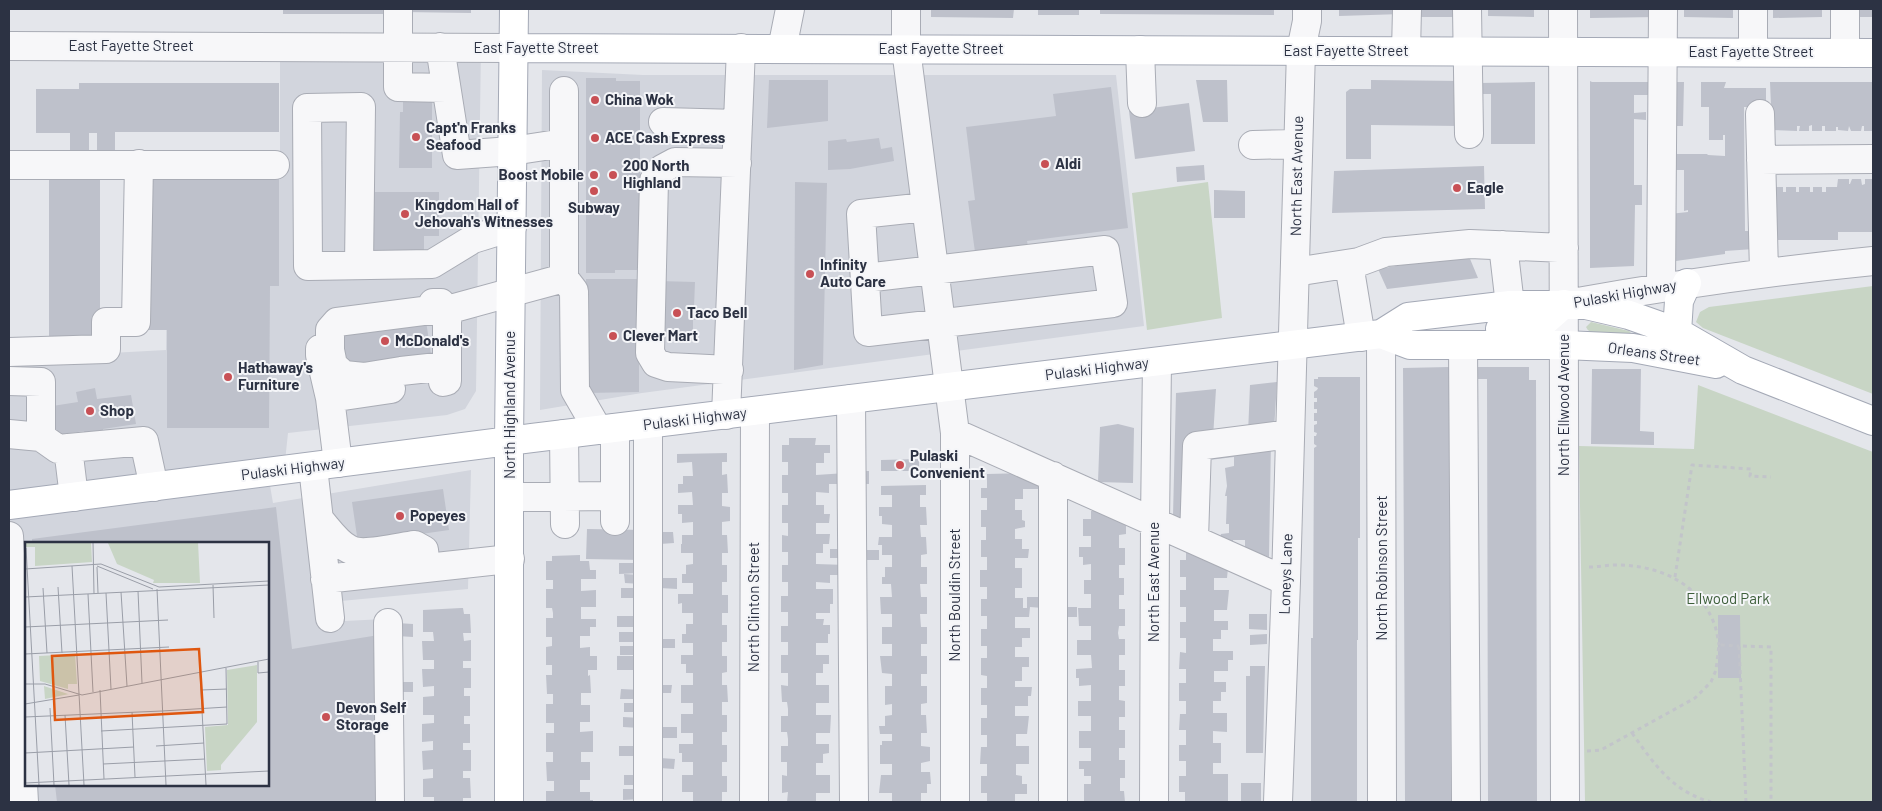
<svg xmlns="http://www.w3.org/2000/svg" width="1882" height="811" viewBox="0 0 1882 811" font-family="Barlow,sans-serif">
<style>
.built{fill:#d2d5dd;fill-rule:evenodd}
.green{fill:#c8d5c5}
.building{fill:#bec1cb}
.lines{fill:none;stroke-linecap:round;stroke-linejoin:round}
.minor-casing{stroke:#a9acb5;stroke-width:30}
.major-casing{stroke:#a4a9b6;stroke-width:30}
.path{stroke:#c2c4ca;stroke-width:3;stroke-dasharray:4 4;stroke-linecap:butt}
.minor{stroke:#f7f7f9;stroke-width:28}
.major{stroke:#fff;stroke-width:28}
.poi-dot{fill:#c85055;stroke:#f4f5f8;stroke-width:2}
.labels{text-anchor:middle;stroke-width:4;stroke-linejoin:round;paint-order:stroke}
.street-label{font-size:15px;fill:#2c3243;stroke:#f4f5f8}
.poi-label{font-size:15px;font-weight:bold;fill:#2c3243;stroke:#f4f5f8;text-anchor:start}
.park-label{font-size:15px;fill:#3d5e3a;stroke:#f4f5f8}
.inset-road{fill:none;stroke:#9a9ea8;stroke-width:1}
.view{fill:#df570f;fill-opacity:0.15;stroke:#df570f;stroke-width:2.5}
.inset-edge{fill:none;stroke:#2c3243;stroke-width:2.5}
</style>
<rect width="100%" height="100%" fill="#e4e6eb"/>
<path class="built" d="M280,43L481,47L476,391L465,409L447,415L288,433L284,471L268,474L273,503L471,470L468,589L341,601L345,621L384,619L385,802H9V372L37,357L166,350L168,164H280ZM26,544H268V785H26Z
M542,70L643,75H1116L1144,326L642,393L540,410Z"/>
<path class="green" d="M1208,182L1222,318L1147,330L1132,193Z
M1873,286V394L1703,328L1696,322L1700,312L1709,307Z
M1591,322L1629,331L1632,334L1629,336C1617,335 1592,340 1586,327Z
M1698,385L1873,452V802H1585L1579,446L1694,449Z"/>
<path class="building" d="M283,9H395L396,14H283Z
M404,9H471V13L404,12Z
M931,9H1014L1013,18L931,17Z
M1038,9H1079V15H1038Z
M1100,9H1274V15L1100,14Z
M1339,9H1402V14L1339,16Z
M1413,9H1461L1462,17H1411Z
M1488,9H1534V17L1488,16Z
M1590,9H1657V17L1590,18Z
M1684,9H1733V18L1684,17Z
M1773,9H1822V17L1773,18Z
M1849,9H1873V17H1849Z
M586,78H616V81H640V270H615V273H586Z
M769,80H828V121L767,128Z
M1196,80H1227L1228,122H1203Z
M1371,80L1462,81L1461,126L1371,125V159H1346V92L1350,89H1371Z
M1590,81L1592,82H1651V95H1634V113L1646,112V120L1634,119V185H1642V205H1635L1634,266L1590,268Z
M1535,82V144H1491V94H1479V83Z
M1667,82H1684L1683,126H1668Z
M1701,82H1726L1724,88H1766V107H1744L1745,231H1754V249L1725,251V254L1669,262V214L1688,212V210L1684,211V170H1668L1669,154H1707L1708,155L1725,156V135H1723V140H1709V107H1701Z
M1770,82H1873V131H1864V126H1862L1861,131H1851L1849,126L1848,131L1838,130V127H1836V131H1825V126H1822V131H1812V125L1809,126V131H1799L1800,126H1797V131L1772,130Z
M79,83H279V132H115V157H97V133H89V155H70V133H36V89H79Z
M1111,87L1128,228L1027,241L1028,246L975,252L968,201L975,200L966,127L1056,116L1053,94Z
M403,98L432,99V168H399L400,112H403Z
M1189,103L1195,151L1135,159L1129,111Z
M879,138L881,149L892,147L894,161L850,169L828,170V141L846,139L847,142Z
M1204,165L1205,180L1177,182L1176,167Z
M1484,166L1485,209L1332,213L1334,171Z
M279,169V286H270L269,428H167V330H148L149,172Z
M49,173H100V346H49Z
M1838,179H1849V184H1850L1852,179H1861L1862,185L1865,184V179H1873V232H1838V240H1771L1772,187H1783V192H1786V187H1796V192H1799V187H1810V192H1813V187H1822V192H1826V187H1837Z
M795,182L827,183L823,365L794,370Z
M1214,190L1245,191V218H1214Z
M371,192H439V236H424V251H371Z
M1468,254L1478,278L1387,289L1378,269Z
M586,279H639V392L586,393Z
M658,281L695,282L694,307H698V320H693V336L680,335V340L668,339V335L656,334Z
M426,321L432,361L348,373L339,333Z
M1449,367L1451,802H1405L1403,368Z
M1470,367H1529V380H1536L1537,802H1488L1487,379H1470Z
M1592,369H1641L1640,431L1654,432V445L1591,444Z
M1318,377H1360V538H1358V640H1357V802H1311V638H1313L1314,448L1317,446L1314,444V436H1316L1317,433L1314,432V425L1317,424V421H1314V413H1317V409H1314V402H1317V398H1314V392L1317,390L1318,388L1314,386V379H1318Z
M1277,382L1274,430L1248,434L1250,385Z
M95,388L97,399L131,395L136,424L103,429V431L85,434L84,431L50,436L46,407L78,402L76,392Z
M1216,389L1213,438L1188,522L1173,516L1176,393Z
M1118,424L1134,428L1133,483L1098,482L1100,427Z
M789,438H816L815,445H830V453H824V463H816V475L846,473V484H829V493L816,492V505H824V514H830L829,523H816V534H830L829,544H823V553H816V564L847,565V575H830V583L816,582V589H833V604H830V613H816V619H824L823,625H830V634H828V643H816V655H829V664H823V673H816V685H829V703H816V715H831L830,733H816V744H829V753L823,754V763H816V775H830V793H816V802H787L788,792L782,793V775L787,776V762H781V746H788V739L787,732H781V716H788V709L787,702H782L781,685L788,686V673H781V655H788V642H781V626H788V612H781V596H788V582H782V565H788V552H782V535L788,536V523H782V505H788V493H782V475H788V462H782V445H789Z
M1271,440L1269,557L1245,548V540H1233V542L1220,538L1221,534L1229,533V524H1226L1227,496H1225L1227,486L1225,468L1234,466V457L1201,461Z
M727,453V462H722V475L727,474L728,493H722V506L730,507V521L722,522V535H727L728,553H722V565H727V582H722V595H728V613H722V625H727V642H722V656H727V672L722,673V685H727L728,702H722V715H727V732H722V745H727V762H722V776H727V792H722V802H693V792H682V775H693V762H682V753H679V744H693V733H681V714H693V703H681V685H693V673H686V664H681V655H693V643H682V634H686V624H693V613H682V603L678,604V594H693V583H682V574H686V565L693,564V553H681V544H682V535H693V522L682,523V514H678V505H693L692,492L678,493V484H683V476H693L692,462L677,463V454Z
M919,459V471H881V460Z
M861,471H869V484H861Z
M1028,473L1046,489H1023V499H1015V510H1022V520L1025,521V527L1015,529V539H1022V549H1029L1028,558H1015V568H1022V588H1015V598H1023V608H1027V597H1043V608L1030,607L1029,617H1015V628H1030V638H1022V647H1015V657H1029V667H1022V681H1015V687H1032L1031,696H1028V706H1015V716H1029L1027,734H1016V746H1029V764H1016V775L1022,776V784H1027V794H1015V802H987V793H981V776H987V764H980L981,747H987V735H981V718H987V705H981V688H987V676L981,675V658H987V646H981V629H987V616H981V599H987V587H980V570H987V557H981V540H986V527H981V510H987V498H981V488H987V474Z
M926,485V495H920V507H926L927,525H920L921,537H926L927,554L921,555V567H927V584H920L921,597H927V614H920L921,627H927V644H921V656H927V674H921V686H927V703L921,704V715H926L927,733H921V746L930,747V761L921,763V772H930L931,784H927V793H921V802H892V793H879L881,775H892V764H880V745H882V741H892V734H880L879,726H885V716L892,715V704L885,705V686H892V674L882,673L880,656H892V644H882V627H892V614H881L880,597H892L891,584H882V577H885V567H892V555H882V545H878L879,537H892V525L882,524V516H879V507H892V495H881V486Z
M443,489L449,530L358,543L352,502Z
M276,507L292,649L385,634L383,802H57L55,785H268V544H32V539Z
M1091,511H1119L1126,517V534L1119,535V548H1125V565H1119V578H1124V595H1119V609H1125V626H1119L1118,633L1119,639H1125V655H1119V670H1125V686H1119V700L1125,701V717H1119V730H1125V748H1119V760H1125V778H1120V791H1124L1125,802H1084V784H1091V776H1084V769H1079V761H1091V748H1079V731H1091V716H1078V701H1091V685L1079,686V678H1076V669L1092,668L1091,655H1077V640H1091V626H1079L1078,608H1091V594H1084V580H1091V564L1083,565V557H1079V547H1091V536H1083V519H1091Z
M587,529L644,530V560L586,559Z
M659,532H673L674,543L660,544Z
M830,549H845V558H830Z
M862,550H879V560H862Z
M1186,553H1216L1221,556V568H1228L1227,578H1214V590H1229L1227,610H1214V621H1228V630H1221V639H1213V651H1233V660H1228V671H1214V682H1226V692H1221V701H1213V713H1227V732L1213,731V743H1221V763H1213V774H1228V802H1185V792H1179V776H1186V761H1179V745H1186V730H1179L1180,714H1186V701H1179V683H1186V669H1179L1180,652L1186,653V638H1180V622H1186V607H1180V590H1186V577H1180V560H1186Z
M580,555V561H589L590,570H596V579H581V591L596,590V607H581V619H596V627H590V636H580V648L590,647V656H597V670H588V676L590,675L591,693H581V705H590V722H580V732L593,731V752H581V762H590V780H580V792H590V800H593V802H546V791H554V781H547L546,762H553V752H546V733H554V723H546V704H553V694H547L546,675H552V665H546V647L552,646V637H546V618H553V613L552,608H546V589H553V580H546V561H552V556Z
M619,563H641V573L619,574Z
M624,574L641,575V584L625,583Z
M660,578H677V589L660,588Z
M621,588H641V598H621Z
M1062,607H1077V617H1062Z
M461,608H463L464,614H470L471,633H463L464,641L471,640V661H463V668H471V688H464V696H470V716H464V724H470V743H463V750H471V771H463V778H470L471,798H463V802H434V797H423V779L433,778V769L423,770L422,751L433,750V741L422,742V724L434,723V715H423V697L434,696V686L423,687L422,669H434V660H423L422,641H434L433,632H423V610Z
M1249,614H1267V630L1249,629Z
M1718,615H1740L1741,678H1718Z
M617,616H641V627H617Z
M397,623L413,624V637L397,636Z
M619,632H639V642H619Z
M1267,634V644L1250,645V635Z
M660,639H675V648H660Z
M620,646H639V655H620Z
M617,656H641V670H617Z
M1250,666H1265L1263,753H1246V676H1250Z
M397,682H413V692H397Z
M660,685H672L671,693H660Z
M621,689L641,690L640,699H620Z
M624,703H641V712H624Z
M623,717L641,718L640,728L623,727Z
M659,727H677V738H659Z
M619,746H640V756H619Z
M660,758L675,759L674,769L660,768Z
M624,775H640L641,785H624Z
M1241,783H1261V802H1241Z
M623,789H641V799L623,800Z"/>
<g class="lines">
<g class="minor-casing">
<path id="minor" d="M398,9V87L446,88
M906,9V49L955,433V802
M1467,9L1469,134
M1563,9L1565,802
M1753,9V52
M1845,9V53
M9,46L514,48
M440,47L457,155L512,151L564,143
M782,49L790,9
M1140,50L1142,103
M1406,51L1407,9
M564,91V278
M1760,114L1764,272
M663,122L738,124
M1253,145L1298,144
M1761,160L1873,159
M9,165H275
M1503,245L1510,305
M1349,264L1361,337
M359,265L361,107L307,108L308,266L432,264L473,239L512,227
M1295,272L1359,262L1386,252L1470,244L1564,248
M865,278L1105,250L1113,303L868,332L861,214L926,207
M1661,287L1663,9
M433,303H441L447,310V381L443,382
M1572,303C1672,285 1772,271 1873,261
M1381,334L1382,802
M1463,345L1466,802
M320,349V355L330,398L338,463
M9,352L106,349V322H136L139,164
M447,366L401,371L364,377L344,375L333,365L330,350V330L337,322L423,311L447,310L564,278L574,291L575,390L598,430
M729,370L668,367L656,363L650,353L654,180L662,169L675,162L737,163
M9,381L41,382V437
M330,398L391,389
M851,399L854,802
M726,415L741,48
M955,433L1286,581
M9,434L41,437L58,449L144,441L154,487
M564,434L565,524
M68,448L74,497
M313,467L330,618
M1053,476V802
M509,497L615,496
M319,519C328,529 337,543 349,549C362,557 399,547 415,545L424,550L426,568
M615,521V428
M9,536L24,802
M1194,539L1197,446L1290,434
M325,579L510,559
M388,623L390,802
M648,802V424
M754,802L755,411
M1154,802L1155,521L1157,362
M1278,802L1286,581L1301,50L1307,21V9"/>
</g>
<g class="major-casing">
<path id="major" d="M514,48L1873,53
M1500,329L1539,326L1564,304
M1677,332L1679,301L1687,283
M1381,334L1410,345H1564L1633,348L1716,364
M9,505L532,438L1381,334L1408,317L1510,305H1586L1629,315L1677,332L1743,370L1873,421
M509,802V441L514,9"/>
</g>
<path class="path" d="M1589,567C1598,567 1607,565 1616,565C1659,565 1700,583 1715,626C1717,632 1718,639 1719,645
M1675,577L1692,465L1751,469L1750,476L1771,477
M1632,733C1654,764 1673,792 1711,802
M1587,751L1601,750L1695,698L1711,682L1716,670L1719,645L1739,646
M1746,802L1739,646L1771,647V802"/>
<use href="#minor" class="minor"/>
<use href="#major" class="major"/>
</g>
<g class="poi-dot">
<circle cx="595" cy="100" r="5"/>
<circle cx="416" cy="137" r="5"/>
<circle cx="595" cy="138" r="5"/>
<circle cx="1045" cy="164" r="5"/>
<circle cx="594" cy="175" r="5"/>
<circle cx="613" cy="175" r="5"/>
<circle cx="1457" cy="188" r="5"/>
<circle cx="594" cy="191" r="5"/>
<circle cx="405" cy="214" r="5"/>
<circle cx="810" cy="274" r="5"/>
<circle cx="677" cy="313" r="5"/>
<circle cx="613" cy="336" r="5"/>
<circle cx="385" cy="341" r="5"/>
<circle cx="228" cy="377" r="5"/>
<circle cx="90" cy="411" r="5"/>
<circle cx="900" cy="465" r="5"/>
<circle cx="400" cy="516" r="5"/>
<circle cx="326" cy="717" r="5"/>
</g>
<g class="labels">
<g class="street-label">
<text x="131" y="51">East Fayette Street</text>
<text x="536" y="53">East Fayette Street</text>
<text x="941" y="54">East Fayette Street</text>
<text x="1346" y="56">East Fayette Street</text>
<text x="1751" y="57">East Fayette Street</text>
<text transform="translate(1297 176) rotate(-89)" y="5">North East Avenue</text>
<text transform="translate(1625 294) rotate(-10)" y="5">Pulaski Highway</text>
<text transform="translate(1654 354) rotate(8)" y="5">Orleans Street</text>
<text transform="translate(1097 369) rotate(-7)" y="5">Pulaski Highway</text>
<text transform="translate(510 405) rotate(-90)" y="5">North Highland Avenue</text>
<text transform="translate(1564 405) rotate(-90)" y="5">North Ellwood Avenue</text>
<text transform="translate(695 419) rotate(-7)" y="5">Pulaski Highway</text>
<text transform="translate(293 469) rotate(-7)" y="5">Pulaski Highway</text>
<text transform="translate(1382 568) rotate(-90)" y="5">North Robinson Street</text>
<text transform="translate(1286 574) rotate(-88)" y="5">Loneys Lane</text>
<text transform="translate(1154 582) rotate(-90)" y="5">North East Avenue</text>
<text transform="translate(955 595) rotate(-90)" y="5">North Bouldin Street</text>
<text transform="translate(754 607) rotate(-90)" y="5">North Clinton Street</text>
</g>
<g class="poi-label">
<text x="605" y="105">China Wok</text>
<text x="426" y="133">Capt'n Franks<tspan x="426" dy="17">Seafood</tspan></text>
<text x="605" y="143">ACE Cash Express</text>
<text x="1055" y="169">Aldi</text>
<text x="623" y="171">200 North<tspan x="623" dy="17">Highland</tspan></text>
<text x="584" y="180" text-anchor="end">Boost Mobile</text>
<text x="1467" y="193">Eagle</text>
<text x="415" y="210">Kingdom Hall of<tspan x="415" dy="17">Jehovah's Witnesses</tspan></text>
<text x="594" y="213" text-anchor="middle">Subway</text>
<text x="820" y="270">Infinity<tspan x="820" dy="17">Auto Care</tspan></text>
<text x="687" y="318">Taco Bell</text>
<text x="623" y="341">Clever Mart</text>
<text x="395" y="346">McDonald's</text>
<text x="238" y="373">Hathaway's<tspan x="238" dy="17">Furniture</tspan></text>
<text x="100" y="416">Shop</text>
<text x="910" y="461">Pulaski<tspan x="910" dy="17">Convenient</tspan></text>
<text x="410" y="521">Popeyes</text>
<text x="336" y="713">Devon Self<tspan x="336" dy="17">Storage</tspan></text>
</g>
<g class="park-label">
<text x="1728" y="604">Ellwood Park</text>
</g>
</g>
<g transform="translate(25 542)">
<rect width="244" height="244" fill="#e4e6eb"/>
<path d="M0,0H66L67,20L10,24V5H0ZM74,0H173L175,41H128L129,38L92,22L83,1ZM50,112L52,142H43V147L15,139L14,114ZM232,123V180L196,223V228L182,229L180,185L203,183L202,128ZM19,144L43,152H44L20,157Z" fill="#c8d5c5"/>
<path class="inset-road" d="M68,0L69,52M1,6L14,243M47,24L59,243M72,24L128,47M72,25L73,51M0,27L76,22L134,45L244,39M188,43L189,76M33,45L37,111M18,46L22,111M132,47L141,243M113,49L117,141M96,50L102,144M81,51L86,147M63,52L68,150M0,55L244,43M0,85L143,78M0,112L144,105M233,120V131L244,130M175,131L181,243M0,142H20L57,153L244,117M75,148L79,237M176,148L202,147M0,162L54,153M25,166L29,243M137,169L202,165M107,170L110,235M40,173L44,243M0,175L137,169M76,189L202,182L201,126M131,204L179,201M0,211L109,205M78,222L180,217M0,241L244,229"/>
<path class="view" d="M174,107L178,170L30,178L27,114Z"/>
<rect width="244" height="244" class="inset-edge"/>
</g>
<rect width="1882" height="811" fill="none" stroke="#2c3243" stroke-width="20"/>
</svg>
